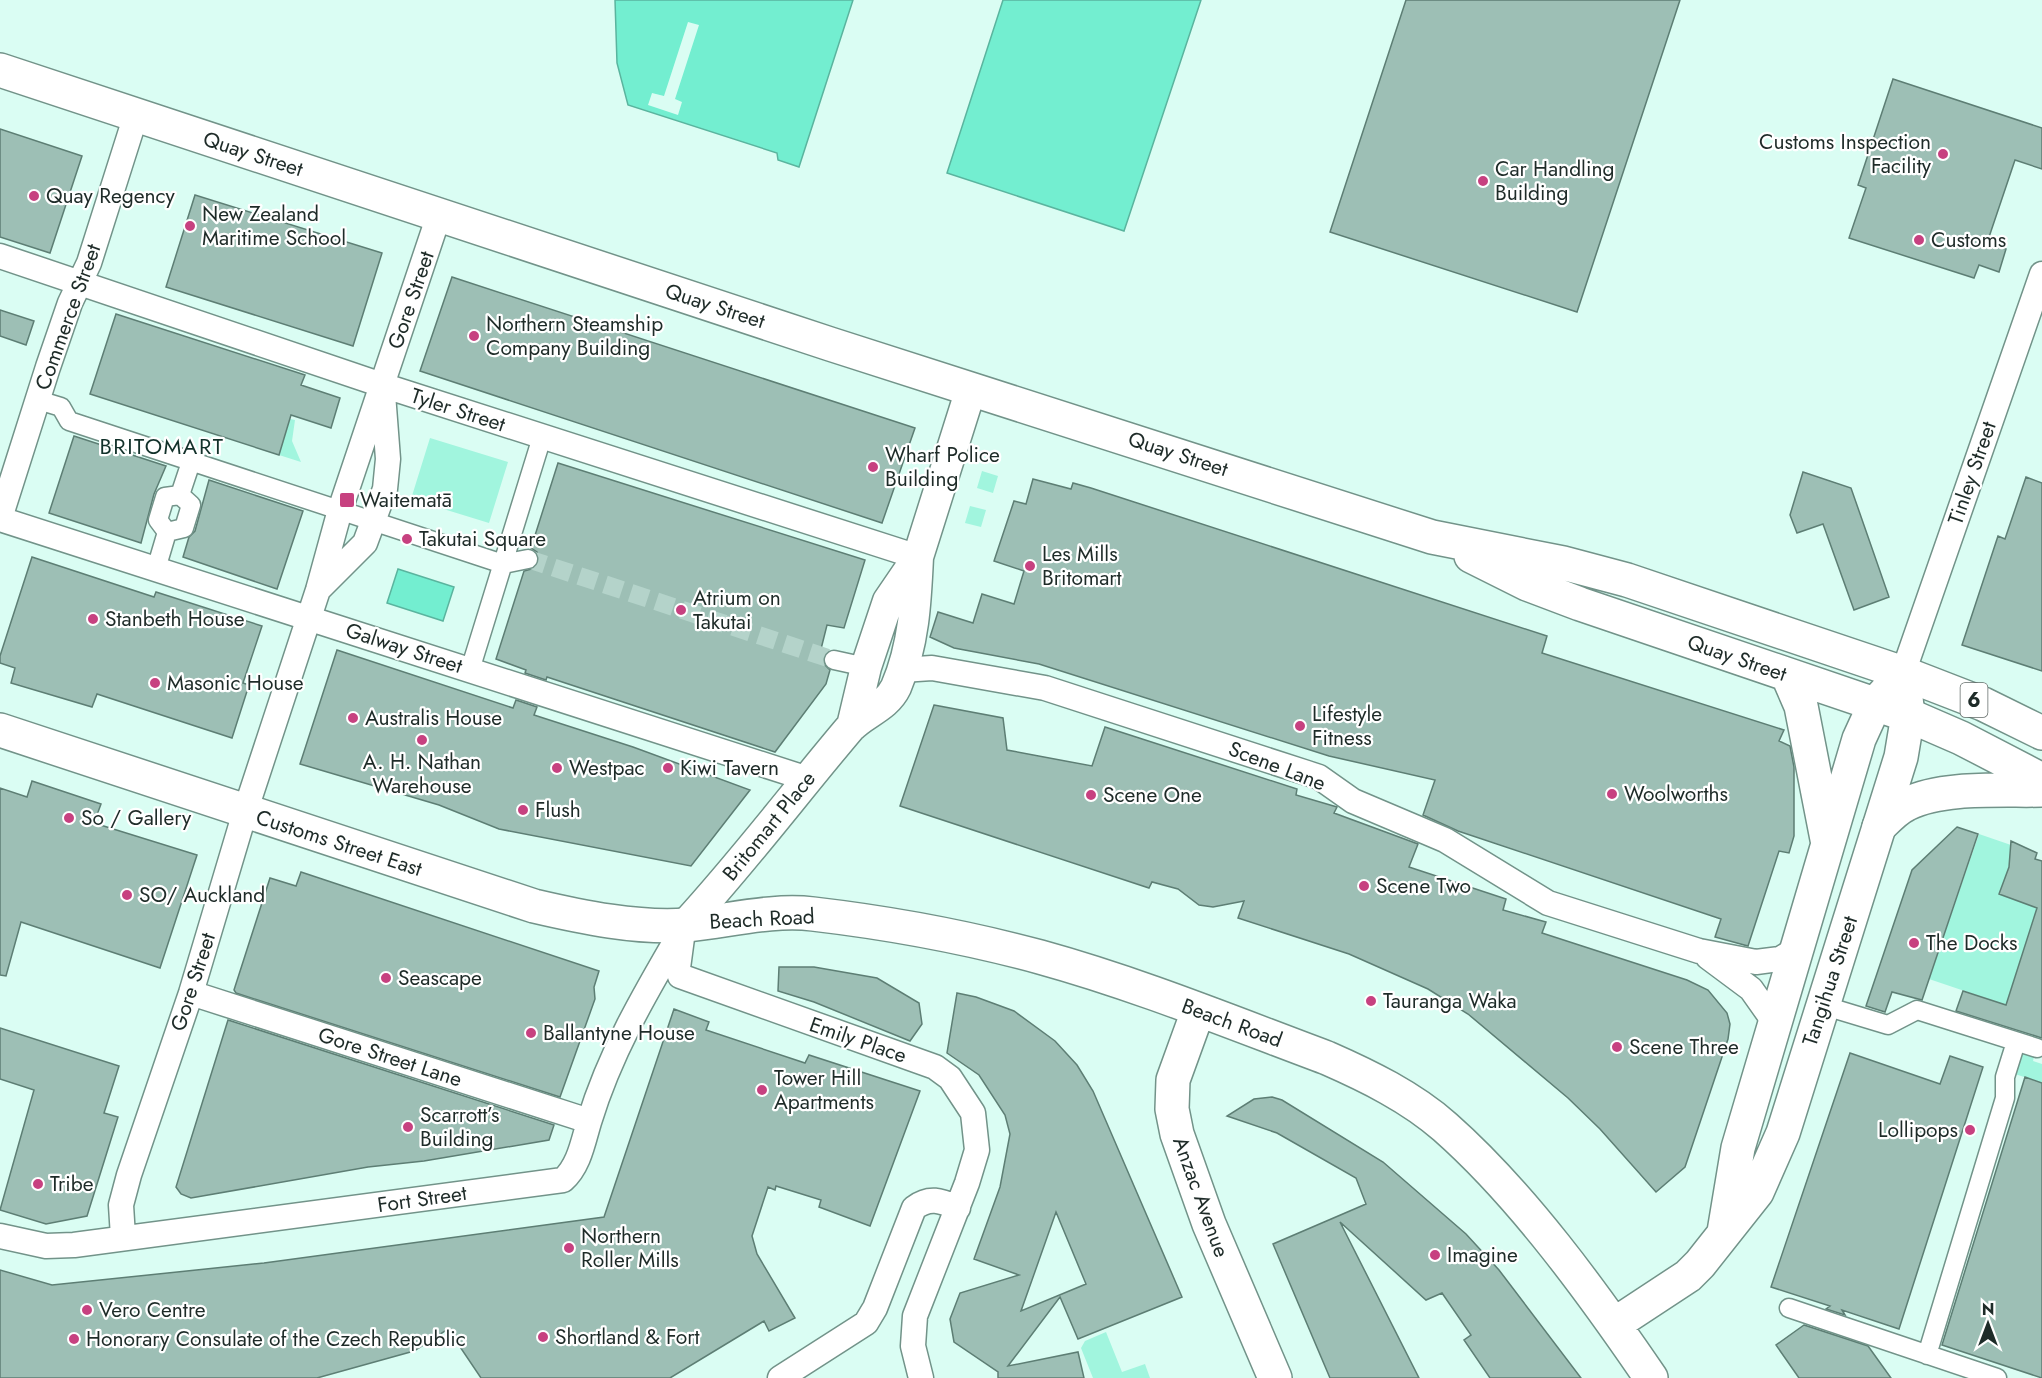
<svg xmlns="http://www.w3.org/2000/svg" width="2042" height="1378" viewBox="0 0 2042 1378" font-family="Jost,sans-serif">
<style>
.green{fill:#a1f5de}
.water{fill:#73eed0;stroke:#5ab49e;stroke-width:1.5}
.pier{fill:#dafdf3}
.building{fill:#9dbfb5;stroke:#5d7e74;stroke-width:1.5;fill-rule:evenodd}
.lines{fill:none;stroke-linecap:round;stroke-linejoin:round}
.pedestrian-tunnel{stroke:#b4d3ca;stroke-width:18;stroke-dasharray:18 9;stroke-linecap:butt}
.pedestrian-casing{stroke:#729389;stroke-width:21}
.minor-casing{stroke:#729389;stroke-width:27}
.tertiary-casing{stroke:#729389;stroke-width:33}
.secondary-casing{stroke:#729389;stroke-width:36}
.primary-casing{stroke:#729389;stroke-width:36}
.pedestrian{stroke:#fff;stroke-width:18}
.minor{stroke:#fff;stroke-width:24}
.tertiary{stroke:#fff;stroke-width:30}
.secondary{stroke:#fff;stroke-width:33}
.primary{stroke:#fff;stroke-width:33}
.poi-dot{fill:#c74180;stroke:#fff;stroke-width:2}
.labels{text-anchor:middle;stroke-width:4.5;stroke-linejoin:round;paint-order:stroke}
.shield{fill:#fff;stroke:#626b68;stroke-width:1.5}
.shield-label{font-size:20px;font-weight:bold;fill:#1e2b28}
.poi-label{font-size:21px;fill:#1e2b28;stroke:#fff;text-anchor:start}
.street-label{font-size:21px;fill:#1e2b28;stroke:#fff}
.neighbourhood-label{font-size:22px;letter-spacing:1.5px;fill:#12312a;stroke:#fff}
</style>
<rect width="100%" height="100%" fill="#dafdf3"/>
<path class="green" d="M290,419L295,420L292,441L301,462L279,455Z
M430,438L508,462L489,523L411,499Z
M982,471L998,476L993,493L977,488Z
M970,506L986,510L981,527L965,523Z
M1979,834L2011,845L2009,867L1999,894L2037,908L2006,1005L1929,979Z
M2022,1053L2034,1057L2033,1061L2042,1064V1083L2015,1074Z
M1106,1332L1122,1372L1145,1364L1150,1378H1093L1081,1348L1085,1341Z"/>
<path class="water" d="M615,0H853L799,167L778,160L777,153L628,105L617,63Z
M1003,0H1201L1124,231L947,173Z
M398,569L454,587L443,621L387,603Z"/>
<path class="pier" d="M688,22L699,25L675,99L682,102L678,115L648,105L652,93L664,96Z"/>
<path class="building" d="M1406,0H1680L1577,312L1330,232Z
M1893,79L2042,128V169L2015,160L1987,243L2006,249L1999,272L1979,265L1974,278L1849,238L1866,188L1858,185Z
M0,129L82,156L50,253L0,237Z
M195,195L382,253L353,346L166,287Z
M452,277L915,428L882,523L420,371Z
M0,310L34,321L26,345L0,336Z
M116,314L305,375L301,385L340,398L331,428L291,415L279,455L90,394Z
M74,436L166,466L154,494L141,543L49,513Z
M558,463L865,560L844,628L827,625L821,649L828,651L823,658L824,664L830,670L826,684L775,752L547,677L546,680L525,673L526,670L496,659L524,571L535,568L539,562L537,552L531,548Z
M1803,472L1851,488L1889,597L1854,610L1823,524L1797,533L1790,515Z
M2026,477L2042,483V671L1962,645L1998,536L2005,539Z
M1033,479L1071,489L1073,483L1091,488L1547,636L1542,653L1784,730L1779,741L1790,746L1794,767V836L1789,853L1779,851L1748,946L1715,937L1721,919L1458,831L1423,815L1435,780L1329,756L1039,664L954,648L930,637L938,612L973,623L982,594L1014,604L1024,571L994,561L1014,501L1026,504Z
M209,480L303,511L277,589L183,557L189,537L195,531Z
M32,557L154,597L156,592L262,626L243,683L249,685L232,738L97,694L92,707L11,683L15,668L0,663V656Z
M337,650L513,708L516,700L537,707L534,715L633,747L750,790L691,866L499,829L439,805L300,764Z
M934,705L1003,718L1007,750L1092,766L1105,727L1297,789L1296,795L1337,807L1334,813L1418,844L1409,867L1506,899L1503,910L1546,922L1542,933L1687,980L1708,990L1727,1013L1730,1024L1728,1039L1685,1167L1656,1192L1600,1129L1568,1098L1468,1014L1428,989L1349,954L1238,918L1244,901L1213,907L1199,905L1178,889L1152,882L1149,888L900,806Z
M32,781L101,804L94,823L197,855L160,968L21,922L6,976L0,975V788L27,797Z
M1957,827L1978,834L1922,1000L1892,992L1885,1012L1866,1006L1912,870Z
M2011,841L2037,853L2035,859L2042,861V1038L1956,1011L1963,991L2006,1005L2037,908L1999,894L2009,867Z
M301,872L599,971L594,987L595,999L560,1097L236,993L234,990L270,878L296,886Z
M779,967H814L877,978L919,1003L922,1024L910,1041L814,1002L778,991Z
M957,993L976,997L1014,1011L1055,1041L1077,1065L1093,1091L1182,1297L1078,1339L1060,1297L1008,1366L1078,1352L1084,1378H998V1372L954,1342L950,1319L960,1293L1019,1275L974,1259L1000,1187L1010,1134L1005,1115L979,1075L947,1053ZM1056,1212L1086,1284L1021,1311L1032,1280Z
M674,1009L709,1022L706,1030L805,1063L809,1055L920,1091L870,1226L819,1207L821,1200L776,1186L775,1190L768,1187L752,1236L757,1254L795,1318L769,1331L764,1321L670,1378H481L448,1329L414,1351L317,1378H0V1270L52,1285L264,1263L604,1217Z
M228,1020L554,1125L549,1140L424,1161L368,1167L191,1198L181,1194L176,1187Z
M0,1028L119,1066L104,1113L118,1117L87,1216L46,1224L0,1210L34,1090L0,1079Z
M1850,1053L1940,1084L1950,1056L1983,1067L1899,1329L1842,1310L1845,1315L1826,1309L1830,1306L1771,1287Z
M2025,1077L2042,1083V1378L1942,1345Z
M1272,1097L1282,1100L1383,1162L1466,1234L1499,1270L1581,1378H1490L1464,1340L1471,1335L1442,1293L1426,1300L1340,1222L1419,1378H1330L1273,1244L1366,1204L1356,1178L1277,1133L1227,1116L1254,1099Z
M1804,1325L1868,1346L1891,1378H1799L1776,1345Z"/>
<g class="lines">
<path class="pedestrian-tunnel" d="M528,559L834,660"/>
<g class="pedestrian-casing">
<path id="pedestrian" d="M38,400L61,407L69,421L503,564L528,559
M167,532L184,528L191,505L180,495
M156,569L167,532L158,520L165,497L180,495L191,462
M834,660L866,667
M470,670L542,437
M1822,1005L1888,1025L1917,1010L2037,1048
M1789,1308L1997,1378
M1927,1355L2005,1098V1077L2016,1042"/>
</g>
<g class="minor-casing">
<path id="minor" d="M0,256L382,385L918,557
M0,518L48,367L70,303L89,263L136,115
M0,519L808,779
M320,588L365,543L385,489L388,459L383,394
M902,670L932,668L1045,688L1307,773L1319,777L1353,801L1445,840L1548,903L1699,951L1756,962L1780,959L1798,948
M1903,673L2042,274
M682,938L678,968L680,976L935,1067L950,1078L973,1113L977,1150L967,1183L915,1316L913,1346L921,1378
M1708,957L1751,989L1775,1023
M191,993L589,1121
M0,1236L46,1246L74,1245L563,1180C579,1166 583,1142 589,1122C611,1050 647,990 685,925
M123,1237L121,1205L129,1175L191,993L245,812L318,590L340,510L439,215
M780,1378L866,1323L875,1308L914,1208C930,1196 941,1201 958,1208"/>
</g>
<g class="tertiary-casing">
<path id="tertiary" d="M852,726L866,667L888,601L918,557L971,389
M685,925C743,862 794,794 849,729C863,713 886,708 896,687C914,645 916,601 918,557"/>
</g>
<g class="secondary-casing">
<path id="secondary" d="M0,70L830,344L1432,537L1563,563L1627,580L1903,673
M1471,556L1527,584L1580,604L1895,711
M1788,676L1801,706L1827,839
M0,730L534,906C581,917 639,929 687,925C729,921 772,909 813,914C890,923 966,937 1040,957C1138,984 1233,1023 1327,1058C1368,1076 1411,1097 1445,1127C1522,1195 1593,1293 1651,1378
M1198,1011L1173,1080L1172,1109L1177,1134L1209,1224L1275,1378
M1724,1232L1738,1148L1859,739L1875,704L1903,673
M1615,1324L1688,1276L1700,1264L1757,1192L1783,1133L1901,757L1908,715L1903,673"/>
</g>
<g class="primary-casing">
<path id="primary" d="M1903,673L1983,704L2042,733
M1908,715L1961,738L2042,780
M1879,827C1887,819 1896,809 1907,804C1943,786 2003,791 2042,790"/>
</g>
<use href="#pedestrian" class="pedestrian"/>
<use href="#minor" class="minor"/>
<use href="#tertiary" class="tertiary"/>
<use href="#secondary" class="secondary"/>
<use href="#primary" class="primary"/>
</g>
<g class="poi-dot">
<circle cx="1943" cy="154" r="6"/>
<circle cx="1483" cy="181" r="6"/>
<circle cx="34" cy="196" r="6"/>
<circle cx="190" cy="226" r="6"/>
<circle cx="1919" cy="240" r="6"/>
<circle cx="474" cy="336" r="6"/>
<circle cx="873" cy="467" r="6"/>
<rect x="339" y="492" width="16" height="16" rx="3"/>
<circle cx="407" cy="539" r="6"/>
<circle cx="1030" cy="566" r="6"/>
<circle cx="681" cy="610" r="6"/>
<circle cx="93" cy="619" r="6"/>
<circle cx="155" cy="683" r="6"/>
<circle cx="353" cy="718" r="6"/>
<circle cx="1300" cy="726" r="6"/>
<circle cx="422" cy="740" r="6"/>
<circle cx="557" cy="768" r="6"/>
<circle cx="668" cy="768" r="6"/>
<circle cx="1612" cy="794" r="6"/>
<circle cx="1091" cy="795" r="6"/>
<circle cx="523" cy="810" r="6"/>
<circle cx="69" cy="818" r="6"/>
<circle cx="1364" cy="886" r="6"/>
<circle cx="127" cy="895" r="6"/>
<circle cx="1914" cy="943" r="6"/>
<circle cx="386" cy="978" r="6"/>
<circle cx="1371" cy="1001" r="6"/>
<circle cx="531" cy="1033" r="6"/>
<circle cx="1617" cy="1047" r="6"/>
<circle cx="762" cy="1090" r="6"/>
<circle cx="408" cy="1127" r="6"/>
<circle cx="1970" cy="1130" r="6"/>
<circle cx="38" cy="1184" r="6"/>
<circle cx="569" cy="1248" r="6"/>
<circle cx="1435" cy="1255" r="6"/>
<circle cx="87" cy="1310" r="6"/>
<circle cx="543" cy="1337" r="6"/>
<circle cx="74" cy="1339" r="6"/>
</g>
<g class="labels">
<rect class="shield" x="1960.5" y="683" width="27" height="34" rx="4.5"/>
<g class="shield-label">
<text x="1974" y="707">6</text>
</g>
<g class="poi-label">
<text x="1931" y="149" text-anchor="end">Customs Inspection<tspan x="1931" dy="24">Facility</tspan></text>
<text x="1495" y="176">Car Handling<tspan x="1495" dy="24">Building</tspan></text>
<text x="46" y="203">Quay Regency</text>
<text x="202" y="221">New Zealand<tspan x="202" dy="24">Maritime School</tspan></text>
<text x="1931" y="247">Customs</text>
<text x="486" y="331">Northern Steamship<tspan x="486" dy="24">Company Building</tspan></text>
<text x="885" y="462">Wharf Police<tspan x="885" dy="24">Building</tspan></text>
<text x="360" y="507">Waitematā</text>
<text x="419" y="546">Takutai Square</text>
<text x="1042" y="561">Les Mills<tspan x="1042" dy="24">Britomart</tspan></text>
<text x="693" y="605">Atrium on<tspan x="693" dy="24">Takutai</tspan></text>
<text x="105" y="626">Stanbeth House</text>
<text x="167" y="690">Masonic House</text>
<text x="1312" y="721">Lifestyle<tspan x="1312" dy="24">Fitness</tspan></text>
<text x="365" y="725">Australis House</text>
<text x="422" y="769" text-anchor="middle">A. H. Nathan<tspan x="422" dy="24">Warehouse</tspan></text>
<text x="569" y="775">Westpac</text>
<text x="680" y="775">Kiwi Tavern</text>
<text x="1624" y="801">Woolworths</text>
<text x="1103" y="802">Scene One</text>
<text x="535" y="817">Flush</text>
<text x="81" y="825">So / Gallery</text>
<text x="1376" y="893">Scene Two</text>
<text x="139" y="902">SO/ Auckland</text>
<text x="1926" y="950">The Docks</text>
<text x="398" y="985">Seascape</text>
<text x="1383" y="1008">Tauranga Waka</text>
<text x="543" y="1040">Ballantyne House</text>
<text x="1629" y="1054">Scene Three</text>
<text x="774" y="1085">Tower Hill<tspan x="774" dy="24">Apartments</tspan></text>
<text x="420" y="1122">Scarrott’s<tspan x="420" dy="24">Building</tspan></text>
<text x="1958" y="1137" text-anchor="end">Lollipops</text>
<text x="50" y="1191">Tribe</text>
<text x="581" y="1243">Northern<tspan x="581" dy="24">Roller Mills</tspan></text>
<text x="1447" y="1262">Imagine</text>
<text x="99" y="1317">Vero Centre</text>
<text x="555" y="1344">Shortland &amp; Fort</text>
<text x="86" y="1346">Honorary Consulate of the Czech Republic</text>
</g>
<g class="street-label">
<text transform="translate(253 154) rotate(18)" y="7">Quay Street</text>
<text transform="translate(411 300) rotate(-71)" y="7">Gore Street</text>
<text transform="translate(715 306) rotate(18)" y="7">Quay Street</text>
<text transform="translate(68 317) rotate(-70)" y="7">Commerce Street</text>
<text transform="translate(458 410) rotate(18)" y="7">Tyler Street</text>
<text transform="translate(1178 454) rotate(18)" y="7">Quay Street</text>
<text transform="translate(1972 473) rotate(-71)" y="7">Tinley Street</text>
<text transform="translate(404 648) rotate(18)" y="7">Galway Street</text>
<text transform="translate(1737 658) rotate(19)" y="7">Quay Street</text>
<text transform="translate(1277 766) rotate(21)" y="7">Scene Lane</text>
<text transform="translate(769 826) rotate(-51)" y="7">Britomart Place</text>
<text transform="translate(339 843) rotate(18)" y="7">Customs Street East</text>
<text transform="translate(762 919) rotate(-3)" y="7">Beach Road</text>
<text transform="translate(1830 981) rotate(-72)" y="7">Tangihua Street</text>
<text transform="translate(193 982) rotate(-72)" y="7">Gore Street</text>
<text transform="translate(1232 1023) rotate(20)" y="7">Beach Road</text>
<text transform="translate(858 1040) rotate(19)" y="7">Emily Place</text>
<text transform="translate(390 1057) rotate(18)" y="7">Gore Street Lane</text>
<text transform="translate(1201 1197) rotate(70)" y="7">Anzac Avenue</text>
<text transform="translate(422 1199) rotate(-8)" y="7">Fort Street</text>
</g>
<g class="neighbourhood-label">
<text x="162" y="454">BRITOMART</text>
</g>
</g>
<g transform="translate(1988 1324)" stroke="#ffffff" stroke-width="4.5" paint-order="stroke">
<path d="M0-4.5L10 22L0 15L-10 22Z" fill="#1e2b28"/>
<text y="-9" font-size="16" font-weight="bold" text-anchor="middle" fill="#1e2b28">N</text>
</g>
</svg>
